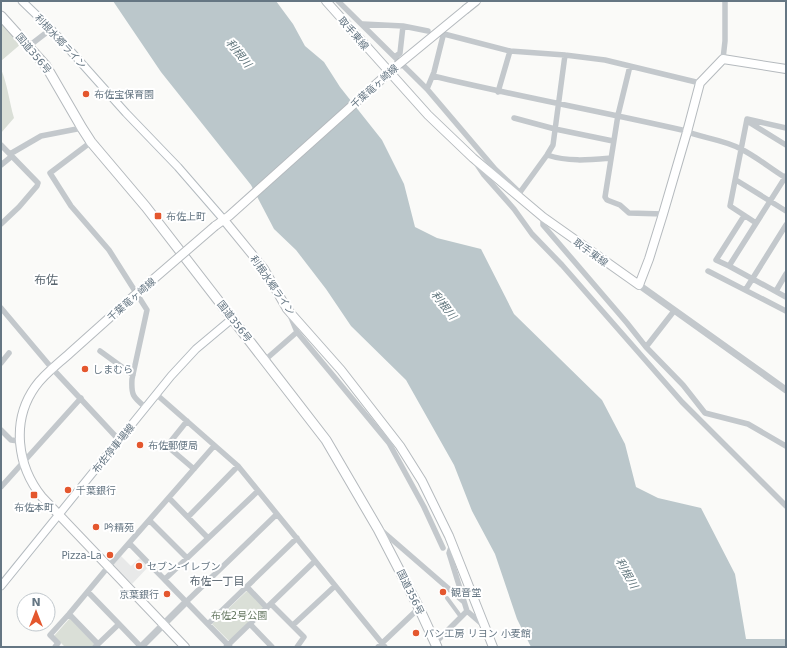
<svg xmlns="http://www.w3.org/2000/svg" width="787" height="648" viewBox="0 0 787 648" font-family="'DejaVu Sans','Noto Sans JP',sans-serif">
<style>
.built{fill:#e8e9e9}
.green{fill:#dadfd7}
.water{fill:#bbc7cb}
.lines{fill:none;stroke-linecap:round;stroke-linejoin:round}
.secondary-casing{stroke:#b3babf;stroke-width:9}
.primary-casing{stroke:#b5babe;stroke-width:10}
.trunk-casing{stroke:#b4b9bd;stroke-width:11}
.pedestrian{stroke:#c3c8cc;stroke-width:4}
.minor{stroke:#c3c8cc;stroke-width:5.5}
.tertiary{stroke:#c3c8cc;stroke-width:7}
.secondary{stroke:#fff;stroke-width:7}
.primary{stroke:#fff;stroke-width:8}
.trunk{stroke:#fff;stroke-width:9}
.primary-bridge-casing{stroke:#b5babe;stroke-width:10;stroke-linecap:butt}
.primary-bridge{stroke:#fff;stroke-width:8}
.poi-dot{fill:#e4572e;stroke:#fff;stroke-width:1.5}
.labels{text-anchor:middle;stroke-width:4;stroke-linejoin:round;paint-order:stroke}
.street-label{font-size:10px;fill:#657683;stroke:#fff}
.poi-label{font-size:10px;fill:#657683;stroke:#fff;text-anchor:start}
.park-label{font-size:10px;fill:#687a64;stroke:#fff}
.water-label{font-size:11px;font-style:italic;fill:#60757c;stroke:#fff}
.neighbourhood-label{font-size:11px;fill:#57646e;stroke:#fff}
.quarter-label{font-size:12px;fill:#57646e;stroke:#fff}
</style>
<rect width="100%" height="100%" fill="#fafaf8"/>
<path class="built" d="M121,556L131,566L140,558L149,566L132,584L113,565Z"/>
<path class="green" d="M1,21L22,43L1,61Z
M1,69C8,86 9,101 14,118L1,133Z
M248,590L265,607L231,640H228L212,624Z
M70,618L95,644L92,647H65L54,636Z"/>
<path class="water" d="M113,1H276L293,24L305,46L324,62L340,87L382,140L404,184L415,227L437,238L481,249L514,314L602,400L625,444L636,487L658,498L701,508L735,574L746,639H786V647H531L517,619L495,554L472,511L454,465L406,380L351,326L326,289L296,250L274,229L251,185L161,72Z"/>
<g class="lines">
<g class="secondary-casing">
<path id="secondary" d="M22,1L51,29L126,113L178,167L224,220
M1,586L171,376L196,349L233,318"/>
</g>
<g class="primary-casing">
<path id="primary" d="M326,1L428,115L473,158L543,217L639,285L649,259L663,214L687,132L700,83L723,59L786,69
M466,9L476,1
M224,220L264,269L287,309L341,370L400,446L422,481L449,536L493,647
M215,226L229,216L393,69
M127,302C108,319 89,336 70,353C58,364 44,374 35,387C11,421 17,466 42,497L185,647"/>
</g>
<g class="trunk-casing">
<path id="trunk" d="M1,16L46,66L82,128L91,142L146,207L326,440L378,529L419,608L437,647"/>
</g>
<path class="pedestrian" d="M447,598L461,617"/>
<path class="minor" d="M338,1L427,89L495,169L517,190L518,193
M363,24L403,26L428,31
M29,46L51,29
M395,57L400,53L403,26
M723,59L725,41V1
M630,66L618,115L605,197L607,200L620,205L629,213L663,214
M433,76C516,96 599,111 682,130C701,138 723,139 741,149C757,157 771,169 786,178
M427,89L434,72L443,36L444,34L510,51L565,55L605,60L700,83
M498,92L510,51
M514,118L555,129L613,141
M747,121L786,145
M91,142L50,173L71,206L109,250L147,310L132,379C131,395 133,397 145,407
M1,145L38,183L37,186L19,207L1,224
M10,154L41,136L82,128
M547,155C569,162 588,160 611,158
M476,163L484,175L514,209L532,234L562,265L682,402L786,506
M1,165L12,156
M786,176L729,266L786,297
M736,180L786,211
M518,195L547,155L553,145L565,55
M543,217V225L627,323L646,347L683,385L705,413L748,424L786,446
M756,223L730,206L747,119L786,128
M729,266L716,260L744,216
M708,271L786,311
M746,289L786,225
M776,291L786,274
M1,308L50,366L119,440
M290,315L297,332L389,443L424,507L443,548
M646,347L674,311
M100,351L133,375
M265,360L297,332
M1,363L9,353
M156,394L238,466L385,647
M187,421L167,446L194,469
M1,430L11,440L19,441
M1,487L81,398
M169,498L208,538
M188,517L238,466
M150,521L187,558
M381,530L464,602
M129,543L230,647
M452,544L449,553L467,611L483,625
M165,579L258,491
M247,587L267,608
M88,592L119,624L95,647
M186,602L277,514
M271,604L304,637L297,647
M69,614L98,644
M119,624L141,647
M208,624L297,538
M250,624L272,647
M293,625L335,586
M435,643L467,611
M55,647L58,643L50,635L69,614L108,567L214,446
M226,647L315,561
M378,647L419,608"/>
<path class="tertiary" d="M639,285L786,390
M141,647L186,602"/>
<use href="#secondary" class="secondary"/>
<use href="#primary" class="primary"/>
<use href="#trunk" class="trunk"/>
<g class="primary-bridge-casing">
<path id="primary-bridge" d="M393,69L466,9
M127,302L215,226"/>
</g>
<use href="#primary-bridge" class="primary-bridge"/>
</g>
<g class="poi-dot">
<circle cx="86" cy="94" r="4"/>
<rect x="154" y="212" width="8" height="8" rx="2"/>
<circle cx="85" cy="369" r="4"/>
<circle cx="140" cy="445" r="4"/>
<circle cx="68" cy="490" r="4"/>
<rect x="30" y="491" width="8" height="8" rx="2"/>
<circle cx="96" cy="527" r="4"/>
<circle cx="110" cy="555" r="4"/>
<circle cx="139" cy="566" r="4"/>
<circle cx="443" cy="592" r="4"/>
<circle cx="167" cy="594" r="4"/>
<circle cx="416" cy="633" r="4"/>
</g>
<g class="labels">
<g class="street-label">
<text transform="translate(354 33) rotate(49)" y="4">取手東線</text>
<text transform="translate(61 41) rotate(47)" y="4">利根水郷ライン</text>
<text transform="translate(34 53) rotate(50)" y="4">国道356号</text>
<text transform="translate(374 86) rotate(-42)" y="4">千葉竜ヶ崎線</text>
<text transform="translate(591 252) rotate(36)" y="4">取手東線</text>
<text transform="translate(273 285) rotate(55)" y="4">利根水郷ライン</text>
<text transform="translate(131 299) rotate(-41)" y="4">千葉竜ヶ崎線</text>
<text transform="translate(235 321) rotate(52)" y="4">国道356号</text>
<text transform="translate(113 448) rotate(-51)" y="4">布佐停車場線</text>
<text transform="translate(411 592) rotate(64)" y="4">国道356号</text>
</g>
<g class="poi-label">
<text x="94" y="98">布佐宝保育園</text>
<text x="166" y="220">布佐上町</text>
<text x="93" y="373">しまむら</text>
<text x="148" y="449">布佐郵便局</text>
<text x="76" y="494">千葉銀行</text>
<text x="34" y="511" text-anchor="middle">布佐本町</text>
<text x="104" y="531">吟精苑</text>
<text x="102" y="559" text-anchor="end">Pizza-La</text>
<text x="147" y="570">セブン-イレブン</text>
<text x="451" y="596">観音堂</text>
<text x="159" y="598" text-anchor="end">京葉銀行</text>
<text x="424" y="637">パン工房 リヨン 小麦館</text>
</g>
<g class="park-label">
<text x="239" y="619">布佐2号公園</text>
</g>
<g class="water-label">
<text transform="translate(239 53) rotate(51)" y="4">利根川</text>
<text transform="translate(444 305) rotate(52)" y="4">利根川</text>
<text transform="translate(627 573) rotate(61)" y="4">利根川</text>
</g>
<g class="neighbourhood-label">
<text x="217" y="585">布佐一丁目</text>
</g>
<g class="quarter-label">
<text x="46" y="284">布佐</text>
</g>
</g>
<rect width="787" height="648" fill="none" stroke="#657683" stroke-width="4"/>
<g transform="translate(36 612)"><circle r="19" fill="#ffffff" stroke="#c1c8cd"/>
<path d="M0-3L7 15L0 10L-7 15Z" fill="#e4572e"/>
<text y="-6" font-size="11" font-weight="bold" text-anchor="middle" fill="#657683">N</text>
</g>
</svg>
